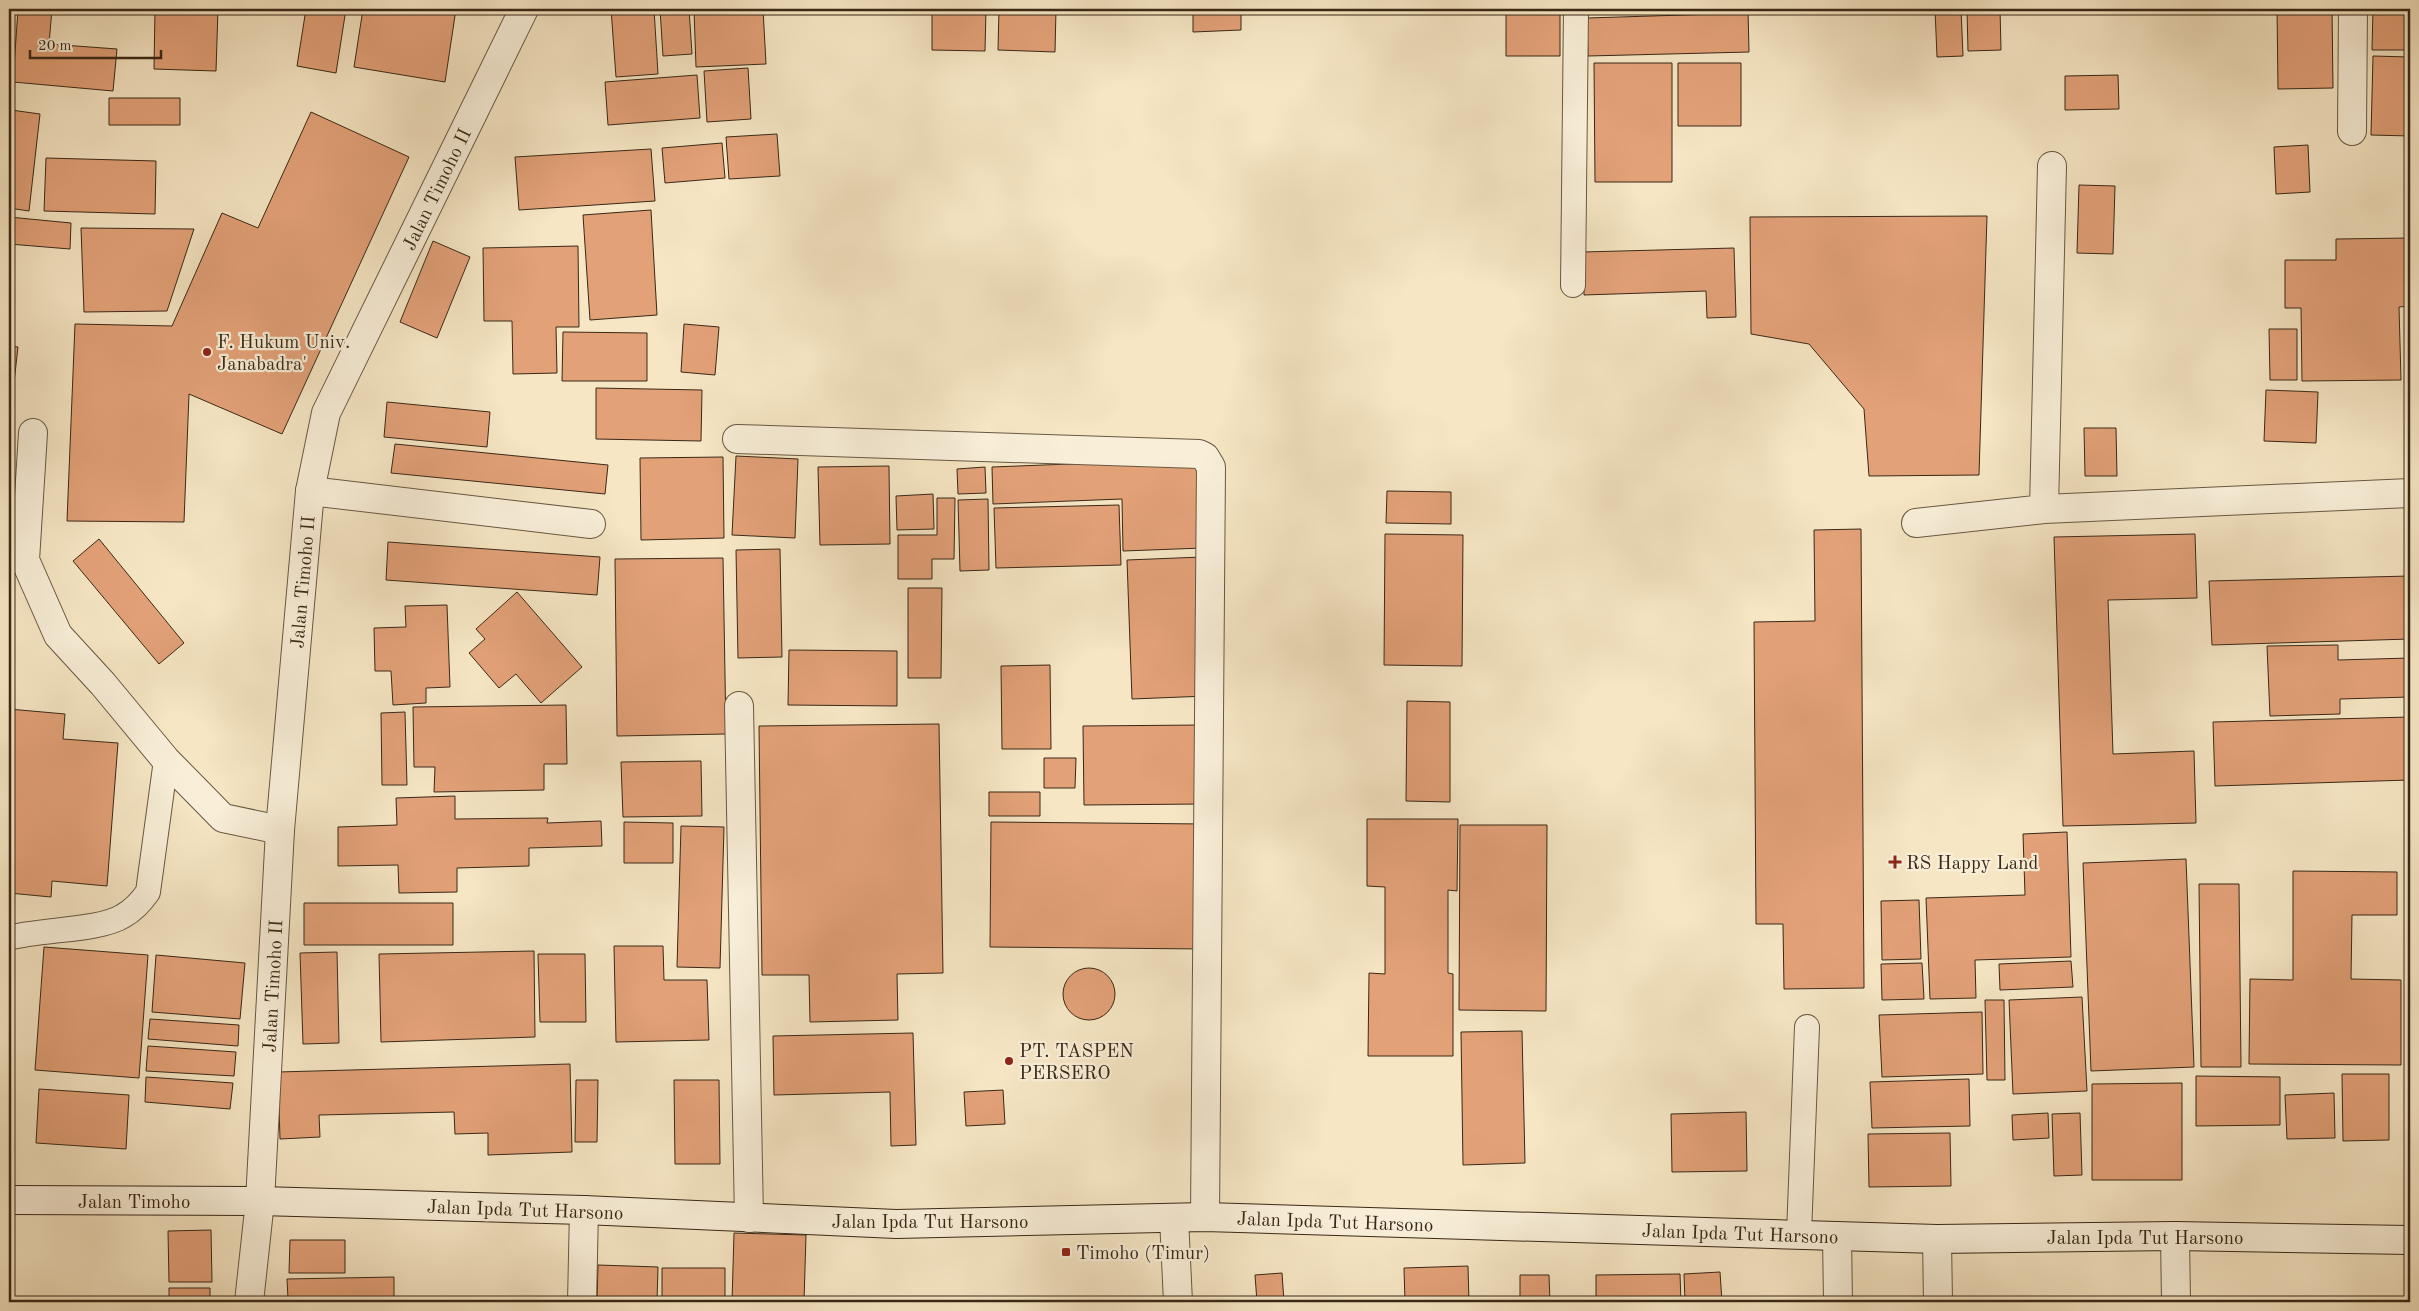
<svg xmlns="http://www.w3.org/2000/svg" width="2419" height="1311" viewBox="0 0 2419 1311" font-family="'Old Standard TT',serif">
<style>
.building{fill:#e3a178;stroke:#392816}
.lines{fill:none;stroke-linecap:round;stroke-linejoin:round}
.service-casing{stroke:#685842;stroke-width:26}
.minor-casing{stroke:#685842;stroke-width:30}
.tertiary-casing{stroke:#685842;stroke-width:30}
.secondary-casing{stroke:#392816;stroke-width:30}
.service{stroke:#f9efd9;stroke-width:24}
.minor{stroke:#f9efd9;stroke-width:28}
.tertiary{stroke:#f9efd9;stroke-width:28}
.secondary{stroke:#f9efd9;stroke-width:28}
.poi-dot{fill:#8f2418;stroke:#f9efd9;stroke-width:2}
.labels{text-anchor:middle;stroke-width:4.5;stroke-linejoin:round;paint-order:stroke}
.street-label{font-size:19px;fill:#392816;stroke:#f9efd9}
.poi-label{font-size:19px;fill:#392816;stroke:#f9efd9;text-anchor:start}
</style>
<rect width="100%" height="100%" fill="#f6e6c4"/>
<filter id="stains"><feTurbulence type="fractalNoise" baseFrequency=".004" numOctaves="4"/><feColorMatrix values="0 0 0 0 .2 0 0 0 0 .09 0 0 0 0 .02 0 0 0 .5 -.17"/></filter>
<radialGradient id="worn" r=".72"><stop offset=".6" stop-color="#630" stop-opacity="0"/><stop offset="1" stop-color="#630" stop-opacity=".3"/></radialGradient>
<path class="building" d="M18,9H52L49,44L117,49L113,91L13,82Z
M155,9H218L216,71L154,69Z
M306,9H346L336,73L297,66Z
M363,9H456L445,82L354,67Z
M611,9H654L658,74L616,77Z
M660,9H689L692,54L663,56Z
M694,9H763L766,64L696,67Z
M932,9H986L985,51L932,50Z
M999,9H1056L1055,52L998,50Z
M1193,9H1241V30L1193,32Z
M1506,9H1560V56H1506Z
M1715,9H1748L1749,52L1588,56L1587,18L1716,14Z
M1935,9H1961L1963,56L1937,57Z
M1967,9H2000L2001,50L1968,51Z
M2277,9H2332L2333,88L2278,89Z
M2373,9H2410V50H2372Z
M2373,56L2410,57V136L2371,135Z
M1594,63H1672V182H1595Z
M1678,63H1741V126H1678Z
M748,68L751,119L707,122L704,71Z
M697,75L700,118L608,125L605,82Z
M2118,75L2119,109L2065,110V76Z
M109,98H180V125H109Z
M11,110L40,114L29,211L9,208Z
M311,112L409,157L282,434L189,394L184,522L67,521L75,324L172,326L222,213L258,228Z
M777,134L780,176L729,179L726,137Z
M722,143L725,178L665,183L662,148Z
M2308,145L2310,192L2276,194L2274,147Z
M651,149L655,201L519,210L515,157Z
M46,158L156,161L155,214L44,211Z
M2079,185L2115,186L2113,254L2077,253Z
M651,210L657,315L590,320L583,215Z
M1987,216L1979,475L1869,476L1864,409L1809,344L1751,334L1750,217Z
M9,217L71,223L70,249L9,244Z
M81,228L194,229L167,311L84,312Z
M2410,238V306L2399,307L2401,380L2302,381L2301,308H2285V260H2336V239Z
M433,241L470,257L437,338L400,322Z
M578,246L579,327H556L557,373L513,374L512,321H484L483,248Z
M1734,248L1736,317L1707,318L1706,291L1584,295L1583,252Z
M684,324L719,327L715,375L681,372Z
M2269,329H2297V380H2270Z
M563,332L647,333V381H562Z
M9,346L18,347L9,427Z
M596,388L702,390L701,441L596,439Z
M2266,390L2318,392L2316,443L2264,441Z
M387,402L490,412L487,447L384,437Z
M2084,428H2116L2117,476H2085Z
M395,444L608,465L605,494L391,473Z
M736,456L798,459L795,538L732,535Z
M723,457L724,538L641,540L640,458Z
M1199,459L1203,548L1123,551L1122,499L993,504L992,467Z
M889,466L890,544L820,545L818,467Z
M985,467L986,493L958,494L957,469Z
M1387,491L1451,492V524L1386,523Z
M933,494L934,529L897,530L896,496Z
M937,498H955L954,559H932V579H898V535H937Z
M988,499L989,570L960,571L958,500Z
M1119,505L1121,565L996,568L994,508Z
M1861,529L1864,988L1784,989L1783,924H1756L1754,622L1815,621L1814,530Z
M1385,534L1463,535L1462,666L1384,665Z
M2195,534L2197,598L2108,600L2113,754L2194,751L2196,823L2063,826L2054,537Z
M99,539L184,643L159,664L73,561Z
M388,542L600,557L597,595L386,580Z
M780,549L782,657L738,658L736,550Z
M1202,557L1207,696L1132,699L1127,560Z
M723,558L726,734L617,736L615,559Z
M2410,576V639L2212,645L2209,581Z
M908,588H942L941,678H908Z
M517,592L582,667L541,703L516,674L499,688L469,653L485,639L476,629Z
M447,605L450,687L426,688V703L393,705L391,671H375L374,628L406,627L405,606Z
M2338,645V660L2410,658V697L2340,699V714L2270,716L2267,646Z
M789,650L897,651V706L788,705Z
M1050,665L1051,749H1002L1001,666Z
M1407,701L1450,702V802L1406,801Z
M566,705L567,764H544V790L434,792L435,767H414L413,707Z
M9,709L65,714L63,739L118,743L107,886L52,881L51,897L9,893Z
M405,712L407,785H382L381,713Z
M2410,717V780L2215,786L2213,722Z
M939,724L943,973L897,974L898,1020L810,1022L809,975H762L759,726Z
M1201,725L1202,804L1084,805L1083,726Z
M1044,758H1076L1075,788H1044Z
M701,761L702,816L623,817L621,762Z
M989,792H1040V816H989Z
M455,796V819L548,818L547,823L601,821L602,846L529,848V866L457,868V892L399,893L398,865L338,866V827L397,825L396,798Z
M1367,819H1458L1457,891L1448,890V973L1453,974V1056H1368L1369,973L1385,974V887L1367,886Z
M624,822L673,823V863H624Z
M991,822L1205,824L1204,949L990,947Z
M1460,825H1547L1546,1011L1459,1010Z
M681,826L724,827L720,968L677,967Z
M2067,832L2071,957L1975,960L1976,998L1930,999L1926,898L2025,895L2023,834Z
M2186,859L2194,1067L2091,1071L2083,863Z
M2293,871L2397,872V915H2352L2351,979L2401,980V1065L2249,1064L2250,979L2293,980Z
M2199,884H2239L2241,1067H2201Z
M1919,900L1921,959L1882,960L1881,901Z
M304,903H453V945H304Z
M614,946H663L664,980H707L709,1040L616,1042Z
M44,947L148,955L139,1078L35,1070Z
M534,951L535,1037L381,1042L379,954Z
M337,952L339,1043L303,1044L300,953Z
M538,954H585L586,1022H540Z
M156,955L245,963L240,1019L152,1012Z
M2071,961L2073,987L2000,990L1999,964Z
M1922,963L1924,999L1882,1000L1881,964Z
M1063 994a26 26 0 1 1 52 0a26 26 0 1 1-52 0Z
M2082,997L2087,1091L2013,1094L2009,1000Z
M1985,1000H2004L2005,1080H1987Z
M1982,1012L1983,1074L1882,1077L1879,1015Z
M150,1019L239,1025L238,1046L148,1039Z
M1522,1031L1525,1163L1463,1165L1461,1032Z
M913,1033L916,1145L891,1146L890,1092L774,1095L773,1036Z
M148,1046L236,1052L234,1076L146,1071Z
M570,1064L572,1152L488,1155V1133L455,1134L454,1112L319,1115L320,1137L280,1139L278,1072Z
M2342,1074H2389V1140L2343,1141Z
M2196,1076L2280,1077V1125L2196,1126Z
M146,1077L233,1083L230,1109L145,1102Z
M1969,1079L1970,1126L1872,1128L1870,1082Z
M576,1080H598L597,1142H575Z
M674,1080H719L720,1164H675Z
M2182,1083V1180H2092V1084Z
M39,1089L129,1095L126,1149L36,1143Z
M1003,1090L1005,1124L966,1126L964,1092Z
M2334,1093L2335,1138L2287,1139L2285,1095Z
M1746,1112L1747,1171L1672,1172L1671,1114Z
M2048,1113L2049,1138L2013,1140L2012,1115Z
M2080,1113L2082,1175L2054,1176L2052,1114Z
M1950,1133L1951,1186L1869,1187L1868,1134Z
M211,1230L212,1282H169L168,1231Z
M734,1233L806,1235L804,1302H732Z
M290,1240H345V1273H289Z
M598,1265L658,1267L657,1302H597Z
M1468,1266L1469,1302H1405L1404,1268Z
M662,1268H725V1302H662Z
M1720,1272L1722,1302H1685L1684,1274Z
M1282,1273L1284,1302H1257L1255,1275Z
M1680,1274L1681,1302H1596V1275Z
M1520,1275H1549L1550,1302H1520Z
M394,1277V1297L288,1299L287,1279Z
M169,1288H210V1302H169Z"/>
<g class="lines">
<g class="service-casing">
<path id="service" d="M1573,285L1576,9
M9,938C40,929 99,931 123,916C134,910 141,902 148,892L166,760
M1799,1234L1807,1027"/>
</g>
<g class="minor-casing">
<path id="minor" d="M2352,131L2353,9
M33,433L25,560L58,635L103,684L166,760L223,818L280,830
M737,439L1199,454L1205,457L1211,467L1205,1217
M310,491L591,524
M2044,509L2052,166
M1916,523L2044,509L2410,493
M739,706L749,1218
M1174,1218L1178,1302
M1837,1236L1838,1302
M2175,1236L2176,1302
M1937,1239L1938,1302
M582,1302L584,1210"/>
</g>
<g class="tertiary-casing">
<path id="tertiary" d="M249,1302L260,1201L280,830L310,491L326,413L524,9"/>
</g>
<g class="secondary-casing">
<path id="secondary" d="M9,1200L260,1201L584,1210L896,1224L1205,1217L1937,1239L2175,1236L2410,1240"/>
</g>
<use href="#service" class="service"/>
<use href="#minor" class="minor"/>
<use href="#tertiary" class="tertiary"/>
<use href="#secondary" class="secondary"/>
</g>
<g class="poi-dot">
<circle cx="207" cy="352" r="5"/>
<path d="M1892.5 854.5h5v5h5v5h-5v5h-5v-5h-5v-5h5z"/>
<circle cx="1009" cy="1061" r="5"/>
<rect x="1061" y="1247" width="10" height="10" rx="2.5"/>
</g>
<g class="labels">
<g class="street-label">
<text transform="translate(436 189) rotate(-64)" y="7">Jalan Timoho II</text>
<text transform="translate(302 582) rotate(-85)" y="7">Jalan Timoho II</text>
<text transform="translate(272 986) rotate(-87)" y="7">Jalan Timoho II</text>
<text x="134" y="1208">Jalan Timoho</text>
<text transform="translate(525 1209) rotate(2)" y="7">Jalan Ipda Tut Harsono</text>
<text x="930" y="1228">Jalan Ipda Tut Harsono</text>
<text transform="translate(1335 1221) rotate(2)" y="7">Jalan Ipda Tut Harsono</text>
<text transform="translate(1740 1233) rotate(2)" y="7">Jalan Ipda Tut Harsono</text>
<text x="2145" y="1244">Jalan Ipda Tut Harsono</text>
</g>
<g class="poi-label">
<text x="217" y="348">F. Hukum Univ.<tspan x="217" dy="22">Janabadra'</tspan></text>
<text x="1906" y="869">RS Happy Land</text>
<text x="1019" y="1057">PT. TASPEN<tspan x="1019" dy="22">PERSERO</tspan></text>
<text x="1076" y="1259">Timoho (Timur)</text>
</g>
</g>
<rect width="2419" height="1311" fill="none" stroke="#f6e6c4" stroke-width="30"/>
<rect x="10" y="10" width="2399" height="1291" fill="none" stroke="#392816" stroke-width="2.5"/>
<rect x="15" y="15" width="2389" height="1281" fill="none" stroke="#392816"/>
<path d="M30 50v8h131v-8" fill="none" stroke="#392816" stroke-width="2.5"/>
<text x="38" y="50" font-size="15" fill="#392816" stroke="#f9efd9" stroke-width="4" paint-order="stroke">20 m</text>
<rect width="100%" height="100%" filter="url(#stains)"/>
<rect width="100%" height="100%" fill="url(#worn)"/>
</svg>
